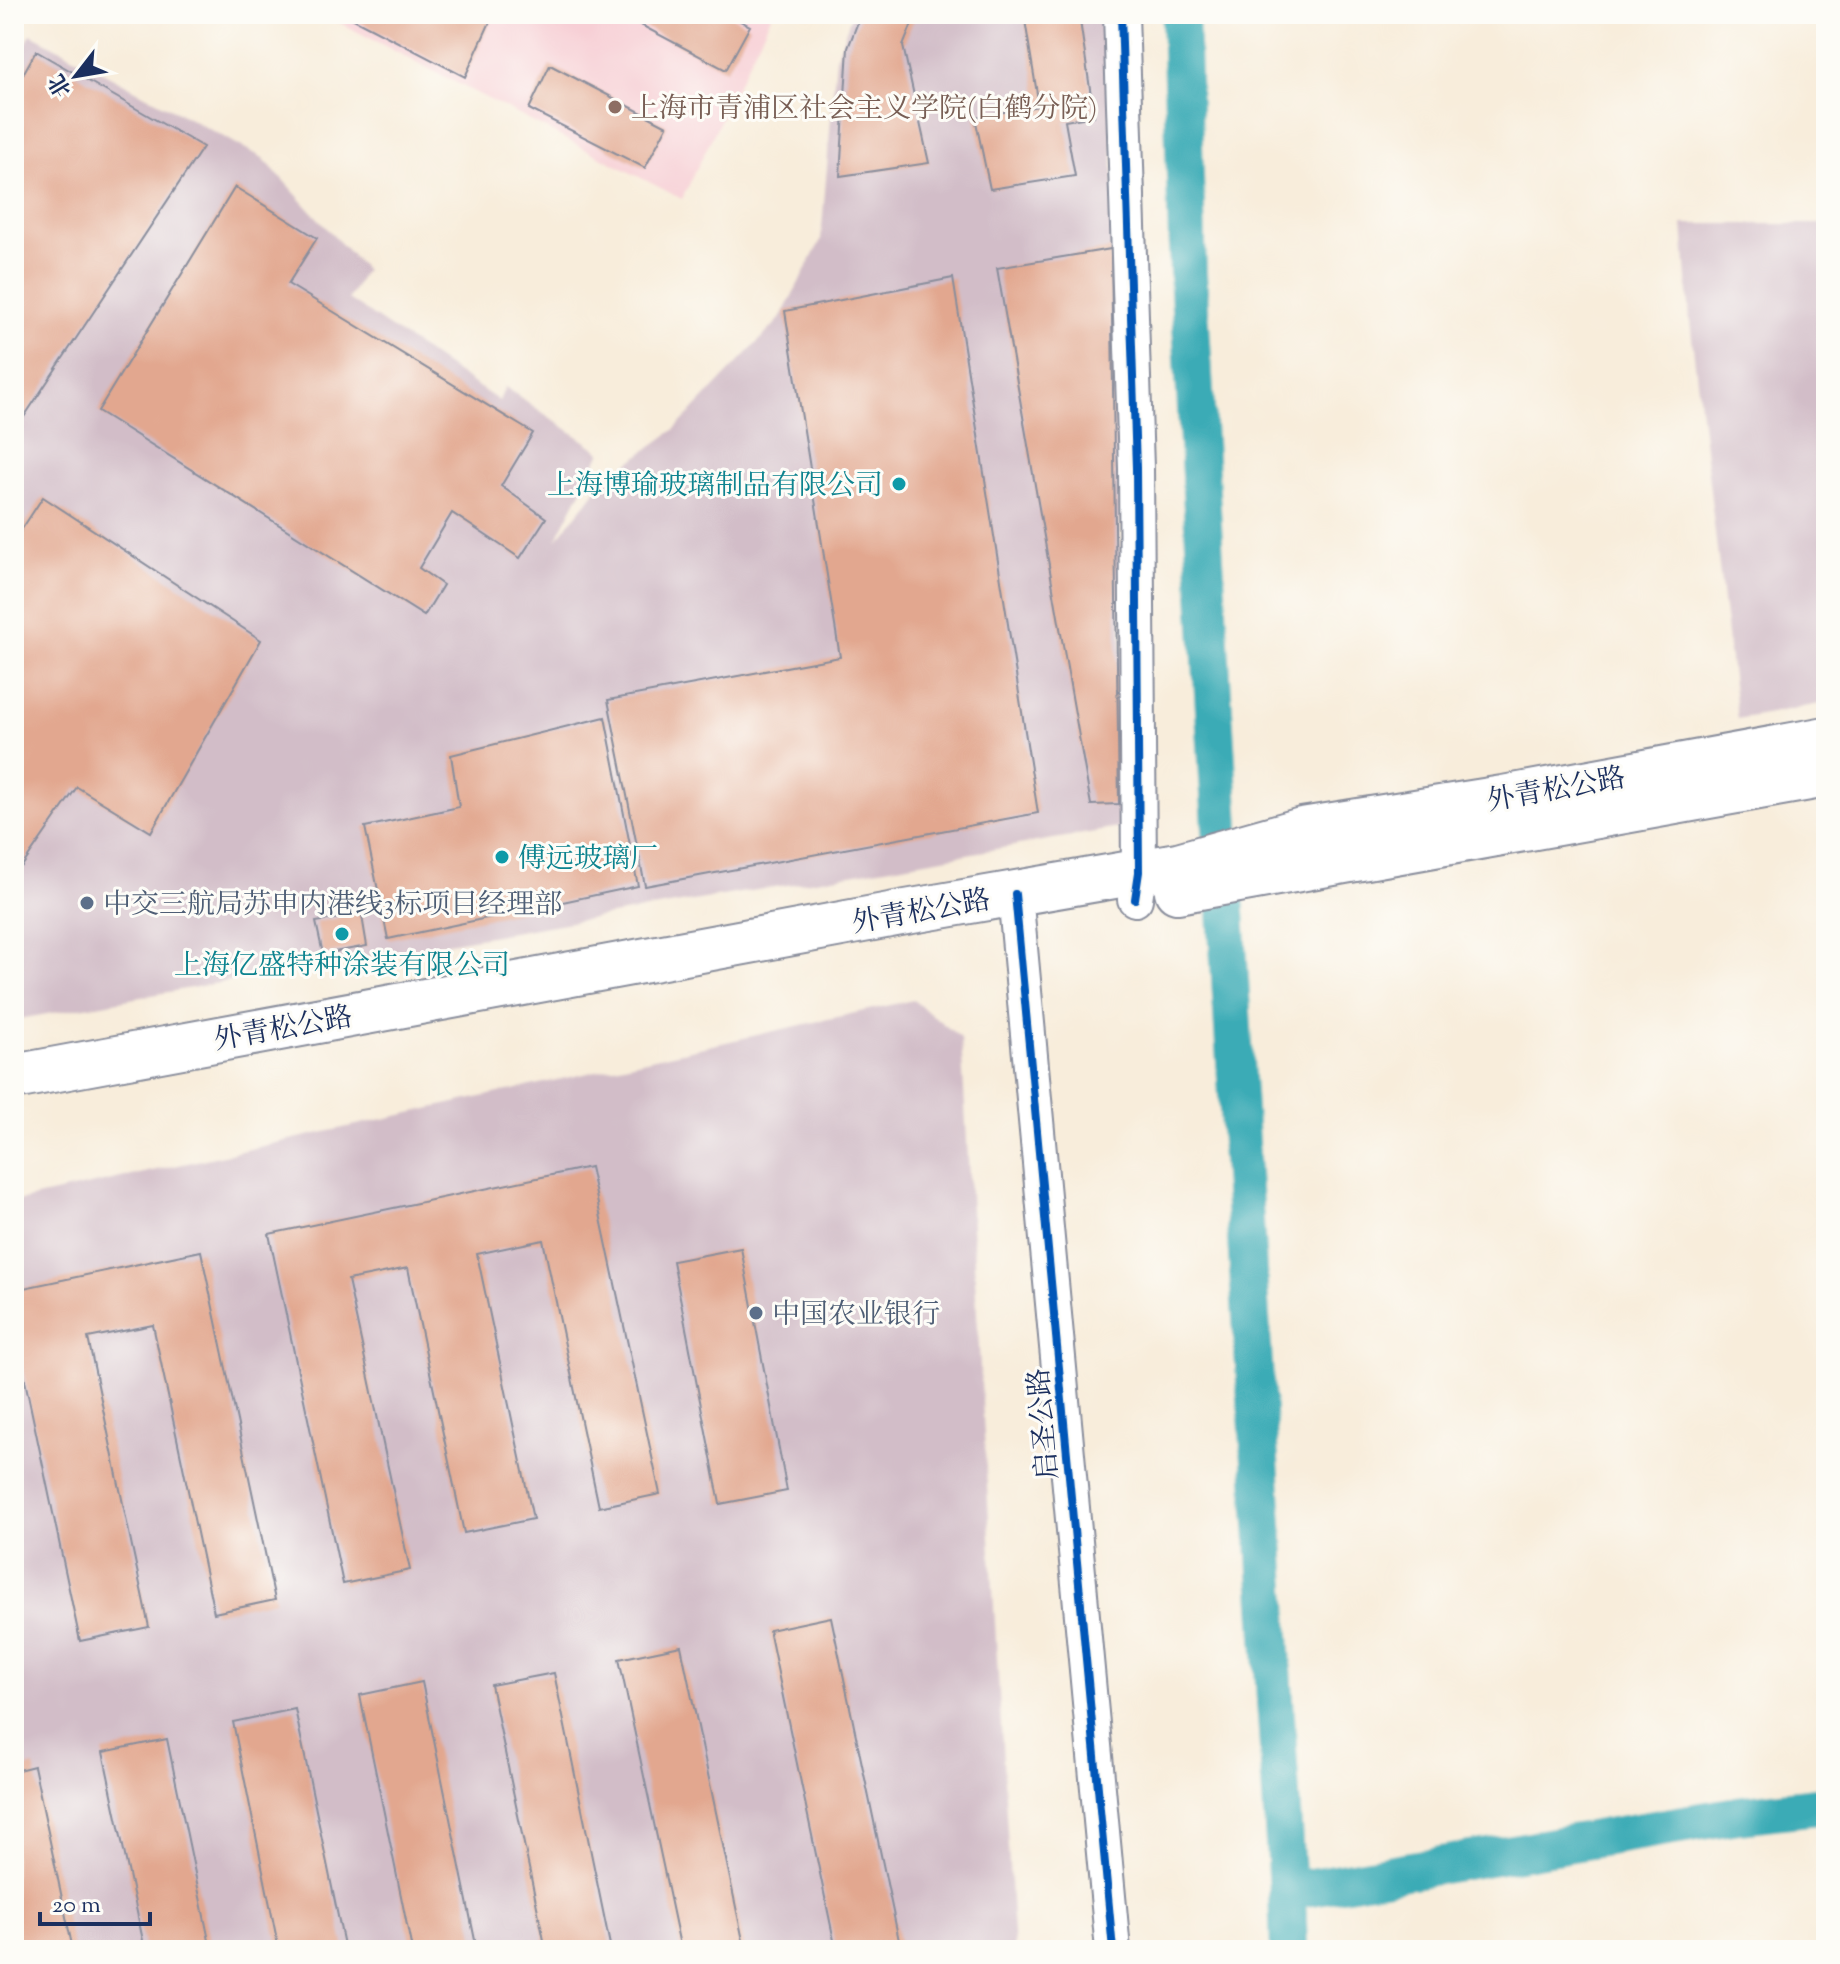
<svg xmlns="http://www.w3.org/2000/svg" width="1840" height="1964" viewBox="0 0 1840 1964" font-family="'Sorts Mill Goudy','Noto Serif SC',serif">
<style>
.built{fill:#f7cfd5}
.industrial{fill:#d2bdc8}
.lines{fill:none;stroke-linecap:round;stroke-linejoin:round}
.canal{stroke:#3aabb6;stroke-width:38}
.building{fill:#e2a78f}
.street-casing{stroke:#8a8e9c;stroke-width:38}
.secondary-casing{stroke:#8a8e9c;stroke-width:48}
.street{stroke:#fff;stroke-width:34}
.secondary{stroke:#fff;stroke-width:44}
.cycleway-casing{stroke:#fdfcf7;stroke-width:13}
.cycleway{stroke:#0057b8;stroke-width:8}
.education-dot{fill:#8d6e63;stroke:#fdfcf7;stroke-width:3}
.culture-dot{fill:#0f9aa8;stroke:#fdfcf7;stroke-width:3}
.service-dot{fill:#5c6f8a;stroke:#fdfcf7;stroke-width:3}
.labels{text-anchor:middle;stroke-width:6;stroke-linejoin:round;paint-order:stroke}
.education-label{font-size:28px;fill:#785e54;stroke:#fdfcf7;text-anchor:start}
.culture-label{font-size:28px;fill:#0d838f;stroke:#fdfcf7;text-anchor:end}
.street-label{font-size:28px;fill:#1b2f5e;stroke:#fdfcf7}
.service-label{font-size:28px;fill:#4e5e75;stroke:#fdfcf7;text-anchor:start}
</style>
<rect width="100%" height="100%" fill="#fdfcf7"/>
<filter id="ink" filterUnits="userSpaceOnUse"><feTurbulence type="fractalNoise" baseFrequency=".0125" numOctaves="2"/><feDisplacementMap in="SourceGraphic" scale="16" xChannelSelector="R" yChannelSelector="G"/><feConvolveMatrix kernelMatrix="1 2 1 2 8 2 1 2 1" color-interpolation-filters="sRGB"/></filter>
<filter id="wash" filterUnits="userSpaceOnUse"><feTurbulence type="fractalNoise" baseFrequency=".006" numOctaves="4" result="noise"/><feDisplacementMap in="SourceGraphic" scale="32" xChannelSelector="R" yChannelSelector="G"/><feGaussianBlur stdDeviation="1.8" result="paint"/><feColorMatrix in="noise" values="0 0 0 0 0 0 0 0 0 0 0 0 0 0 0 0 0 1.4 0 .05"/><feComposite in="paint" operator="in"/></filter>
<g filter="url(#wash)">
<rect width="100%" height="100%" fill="#f8eddb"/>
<path class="built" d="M323,14H772L682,199Z"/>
<path class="industrial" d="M852,14H1108L1115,217L1124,827L280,972L14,1020V66L31,34L263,158L365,270L348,299L499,401L505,387L601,452L556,540L604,481L675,429L780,319L821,240L836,58Z
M1683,224H1826V703L1737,719L1690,321Z
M913,1000L961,1038L1014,1950H14V1202Z"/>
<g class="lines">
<path class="canal" d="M1180,14L1188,274L1235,1062L1287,1891L1289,1950
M1287,1891L1738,1815L1826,1805"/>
</g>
<g id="blocks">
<path class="building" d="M344,14H474L490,22L465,77Z
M620,14H727L750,26L726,70Z
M861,14H916L903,46L929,163L840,176L848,48Z
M1024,14H1079L1094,116L1065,121L1075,176L990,189L975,117L1039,106Z
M36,51L203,147L14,432V90Z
M550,65L667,126L645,168L529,109Z
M235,187L317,238L288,284L533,433L501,486L546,518L520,558L452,513L419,568L443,585L424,616L98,411Z
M1111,249L1119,804L1091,805L997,268Z
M953,278L1038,813L645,886L608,700L840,657L785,311Z
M43,497L261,640L151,832L77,787L22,866L14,860V541Z
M605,717L638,886L388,939L365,827L459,807L451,755Z
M359,898L367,946L323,954L316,922L339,918L336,903Z
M590,1167L660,1494L599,1507L543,1240L477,1254L533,1519L464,1533L408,1268L348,1280L410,1570L343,1584L269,1234Z
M741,1248L787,1491L720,1504L673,1261Z
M201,1251L275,1600L214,1613L153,1325L88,1338L149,1627L80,1641L19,1352L14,1354V1290Z
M831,1617L901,1950H836L769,1630Z
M681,1646L745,1950H681L619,1659Z
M554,1673L611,1950H546L491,1685Z
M422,1682L477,1950H412L360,1695Z
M295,1709L345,1950H279L233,1722Z
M167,1739L211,1950H145L103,1752Z
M34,1766L73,1950H14V1771Z"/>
</g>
</g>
<g filter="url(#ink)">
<use href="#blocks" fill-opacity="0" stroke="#8a8e9c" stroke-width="2"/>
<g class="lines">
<g class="street-casing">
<path id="street" d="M1121,14L1136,468L1139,872L1135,899
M1015,894L1113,1950"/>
</g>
<g class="secondary-casing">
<path id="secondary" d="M1177,891L1826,775
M14,1077L906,912L1178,865L1302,830L1503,798L1826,739"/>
</g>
<use href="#street" class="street"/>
<use href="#secondary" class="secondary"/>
<g class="cycleway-casing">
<path id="cycleway" d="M1121,14L1136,468L1139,872L1135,899
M1015,894L1113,1950"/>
</g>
<use href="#cycleway" class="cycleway"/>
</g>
</g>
<circle class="education-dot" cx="615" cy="107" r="8"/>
<g class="culture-dot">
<circle cx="899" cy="484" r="8"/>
<circle cx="502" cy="857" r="8"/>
<circle cx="342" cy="934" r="8"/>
</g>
<g class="service-dot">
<circle cx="87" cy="903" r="8"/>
<circle cx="756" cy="1313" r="8"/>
</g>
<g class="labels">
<g class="education-label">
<text x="631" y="117">上海市青浦区社会主义学院(白鹤分院)</text>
</g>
<g class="culture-label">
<text x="883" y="494">上海博瑜玻璃制品有限公司</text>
<text x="518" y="867" text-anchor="start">傅远玻璃厂</text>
<text x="342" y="974" text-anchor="middle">上海亿盛特种涂装有限公司</text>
</g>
<g class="street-label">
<text transform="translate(1556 788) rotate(-10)" y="10">外青松公路</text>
<text transform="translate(921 910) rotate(-10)" y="10">外青松公路</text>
<text transform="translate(283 1027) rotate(-10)" y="10">外青松公路</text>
<text transform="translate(1042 1424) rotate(-95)" y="10">启圣公路</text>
</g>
<g class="service-label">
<text x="103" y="913">中交三航局苏申内港线3标项目经理部</text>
<text x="772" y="1323">中国农业银行</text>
</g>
</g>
<rect width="1840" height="1964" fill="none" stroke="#fdfcf7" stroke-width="48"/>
<g transform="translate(76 76) rotate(239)" stroke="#fdfcf7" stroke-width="6" paint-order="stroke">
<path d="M0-6L14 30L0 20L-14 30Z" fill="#1b2f5e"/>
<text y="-12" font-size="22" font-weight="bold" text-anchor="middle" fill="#1b2f5e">北</text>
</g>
<path d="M40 1912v12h110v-12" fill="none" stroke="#1b2f5e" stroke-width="4"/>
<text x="52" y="1912" font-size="24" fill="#1b2f5e" stroke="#fdfcf7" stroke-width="6" paint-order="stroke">20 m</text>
</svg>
